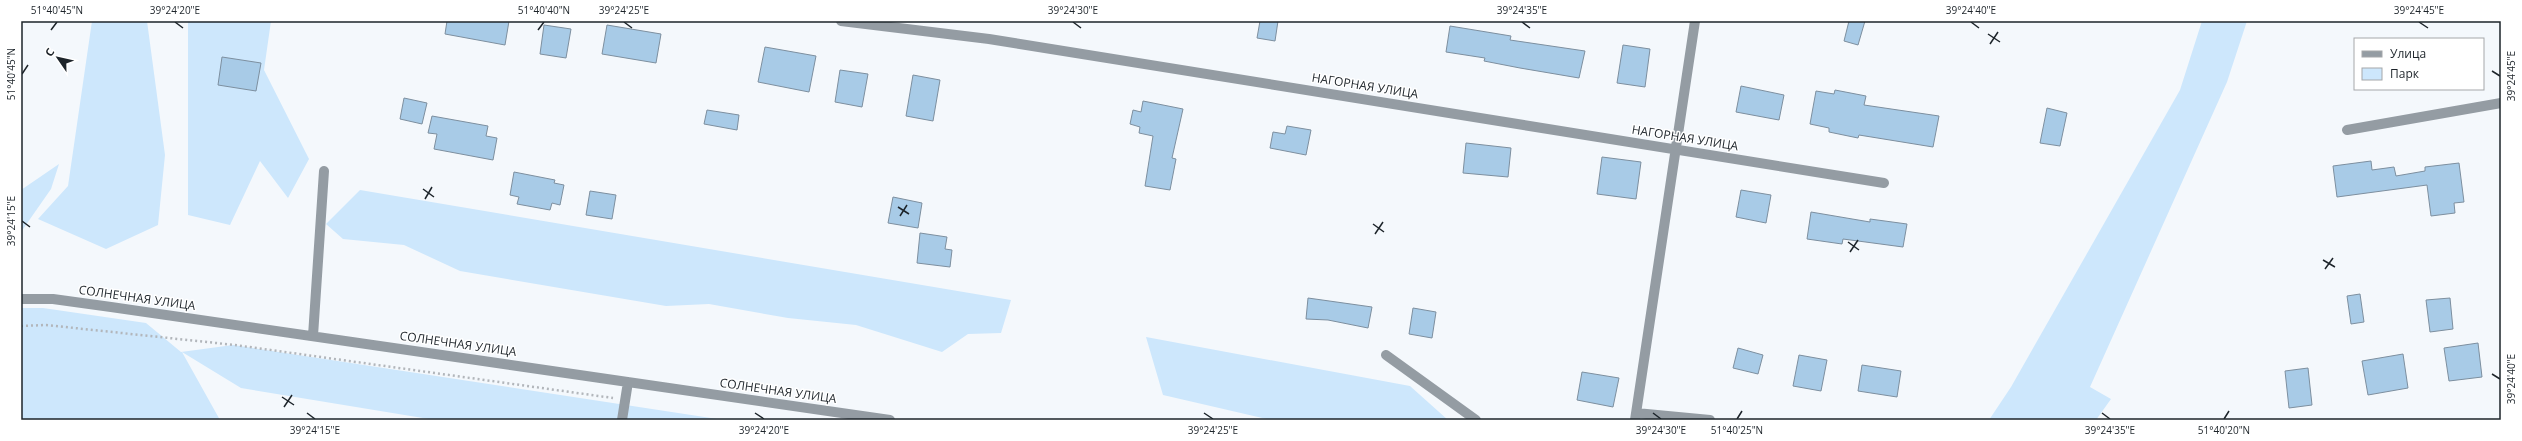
<svg xmlns="http://www.w3.org/2000/svg" width="2522" height="441" viewBox="0 0 2522 441" font-family="'Open Sans',sans-serif">
<style>
.green{fill:#cde7fc}
.building{fill:#a8cbe7;stroke:#7d8f9f}
.lines{fill:none;stroke-linecap:round;stroke-linejoin:round}
.path{stroke:#b2b6bb;stroke-width:2.5;stroke-dasharray:2 3;stroke-linecap:butt}
.minor{stroke:#949ca3;stroke-width:10}
.ticks{fill:none;stroke:#1d242a;stroke-width:1.5}
.labels{text-anchor:middle;stroke-width:3;stroke-linejoin:round;paint-order:stroke}
.street-label{font-size:12px;fill:#1d242a;stroke:#fff}
.neatline{fill:none;stroke:#1d242a;stroke-width:1.5}
.ticks-label{font-size:10px;text-anchor:middle;fill:#1d242a}
</style>
<rect width="100%" height="100%" fill="#f4f8fc"/>
<path class="green" d="M92,21H147L165,155L158,225L106,249L38,219L68,186Z
M188,21H271L264,70L309,159L288,198L260,161L230,225L188,215Z
M2202,21H2247L2227,82L2090,387L2111,399L2096,420H1989L2011,387L2180,90Z
M59,164L51,189L21,232V190Z
M360,190L1011,300L1001,333L968,334L942,352L856,325L788,318L709,304L666,306L460,271L404,245L343,239L326,224Z
M21,308H43L146,323L181,352L233,345L724,420H435L241,388L182,352L220,420H21Z
M1146,337L1410,386L1448,420H1271L1163,395Z"/>
<path class="building" d="M447,21H509L505,45L445,34Z
M1260,21H1278L1275,41L1257,38Z
M1849,21H1865L1858,45L1844,41Z
M544,25L571,29L566,58L540,54Z
M607,25L661,34L656,63L602,54Z
M1450,26L1511,36L1510,40L1585,51L1579,78L1520,68L1484,61L1485,58L1446,52Z
M1623,45L1650,49L1645,87L1617,83Z
M765,47L816,56L809,92L758,82Z
M222,57L261,63L256,91L218,85Z
M840,70L868,74L862,107L835,102Z
M913,75L940,80L933,121L906,116Z
M1741,86L1784,95L1779,120L1736,112Z
M1835,90L1866,96L1864,105L1939,116L1933,147L1859,135L1858,138L1829,132V128L1810,124L1816,91L1834,94Z
M404,98L427,103L422,124L400,119Z
M1143,101L1183,109L1172,158L1176,159L1170,190L1145,186L1153,136L1139,133L1140,127L1130,124L1133,110L1141,112Z
M2047,108L2067,113L2060,146L2040,143Z
M707,110L739,115L737,130L704,124Z
M432,116L488,126L486,136L497,138L493,160L434,149L437,134L428,133Z
M1287,126L1311,130L1306,155L1270,148L1273,132L1285,134Z
M1466,143L1511,148L1508,177L1463,173Z
M1602,157L1641,162L1636,199L1597,194Z
M2371,161L2372,170L2394,167L2396,176L2425,171V167L2459,163L2464,202L2454,203L2455,213L2431,216L2427,185L2337,197L2333,166Z
M514,172L555,180L554,183L564,185L560,205L552,203L550,210L517,204L519,197L510,195Z
M1741,190L1771,195L1766,223L1736,217Z
M590,191L616,195L612,219L586,215Z
M893,197L922,203L918,228L888,223Z
M1811,212L1870,222V219L1907,224L1903,247L1843,239L1842,244L1807,239Z
M920,233L947,237L945,249L952,250L950,267L917,263Z
M2360,294L2364,322L2351,324L2347,296Z
M1308,298L1372,307L1368,328L1328,320L1306,319Z
M2450,298L2453,329L2430,332L2426,300Z
M1413,308L1436,312L1432,338L1409,334Z
M2478,343L2482,377L2449,381L2444,348Z
M1738,348L1763,355L1758,374L1733,368Z
M2403,354L2408,388L2368,395L2362,361Z
M1799,355L1827,360L1821,391L1793,386Z
M1862,365L1901,371L1897,397L1858,391Z
M2308,368L2312,405L2289,408L2285,371Z
M1582,372L1619,378L1613,407L1577,400Z"/>
<g class="lines">
<path class="path" d="M21,326L46,325L235,345L613,398"/>
<path class="minor" d="M841,21L989,39L1884,183
M2347,130L2501,103
M21,299H53L111,307L890,420
M313,336L324,171
M1386,355L1476,420
M1636,413L1710,420
M622,420L628,382
M1635,420L1695,21"/>
</g>
<path class="ticks" d="M175,22L183,28M624,22L632,28M1073,22L1081,28M1522,22L1530,28M1971,22L1979,28M2419,22L2428,28M51,30L57,22M538,30L544,22M1988,34L2000,42M1990,44L1998,32M2492,71L2500,76M22,74L28,65M423,189L434,197M425,199L432,187M898,207L909,214M900,216L907,205M22,221L30,227M1373,224L1384,232M1375,234L1383,222M1848,242L1859,250M1850,252L1858,240M2323,260L2335,267M2325,269L2333,258M2492,374L2500,379M282,397L294,405M284,407L292,395M307,413L315,419M755,413L764,419M1204,413L1213,419M1653,413L1661,419M2102,413L2110,419M1737,419L1742,411M2224,419L2229,411"/>
<g class="labels">
<g class="street-label">
<text transform="translate(1365 86) rotate(9)" y="4">НАГОРНАЯ УЛИЦА</text>
<text transform="translate(1685 138) rotate(9)" y="4">НАГОРНАЯ УЛИЦА</text>
<text transform="translate(137 298) rotate(8)" y="4">СОЛНЕЧНАЯ УЛИЦА</text>
<text transform="translate(458 344) rotate(8)" y="4">СОЛНЕЧНАЯ УЛИЦА</text>
<text transform="translate(778 391) rotate(8)" y="4">СОЛНЕЧНАЯ УЛИЦА</text>
</g>
</g>
<rect width="2522" height="441" fill="none" stroke="#ffffff" stroke-width="44"/>
<rect x="2354" y="38" width="130" height="52" fill="#ffffff" stroke="#a5a7aa"/>
<rect x="2362" y="51" width="20" height="6" fill="#949ca3" stroke="#a5a7aa"/>
<text x="2390" y="58" font-size="12" fill="#1d242a">Улица</text>
<rect x="2362" y="68" width="20" height="12" fill="#cde7fc" stroke="#a5a7aa"/>
<text x="2390" y="78" font-size="12" fill="#1d242a">Парк</text>
<g transform="translate(58 58) rotate(304)" stroke="#ffffff" stroke-width="3" paint-order="stroke">
<path d="M0-3L7 15L0 10L-7 15Z" fill="#1d242a"/>
<text y="-6" font-size="11" font-weight="bold" text-anchor="middle" fill="#1d242a">С</text>
</g>
<rect x="22" y="22" width="2478" height="397" class="neatline"/>
<g class="ticks-label">
<text x="57" y="14">51°40'45"N</text>
<text x="175" y="14">39°24'20"E</text>
<text x="544" y="14">51°40'40"N</text>
<text x="624" y="14">39°24'25"E</text>
<text x="1073" y="14">39°24'30"E</text>
<text x="1522" y="14">39°24'35"E</text>
<text x="1971" y="14">39°24'40"E</text>
<text x="2419" y="14">39°24'45"E</text>
<text transform="translate(11 74) rotate(-90)" y="4">51°40'45"N</text>
<text transform="translate(2511 76) rotate(-90)" y="4">39°24'45"E</text>
<text transform="translate(11 221) rotate(-90)" y="4">39°24'15"E</text>
<text transform="translate(2511 379) rotate(-90)" y="4">39°24'40"E</text>
<text x="315" y="434">39°24'15"E</text>
<text x="764" y="434">39°24'20"E</text>
<text x="1213" y="434">39°24'25"E</text>
<text x="1661" y="434">39°24'30"E</text>
<text x="1737" y="434">51°40'25"N</text>
<text x="2110" y="434">39°24'35"E</text>
<text x="2224" y="434">51°40'20"N</text>
</g>
</svg>
